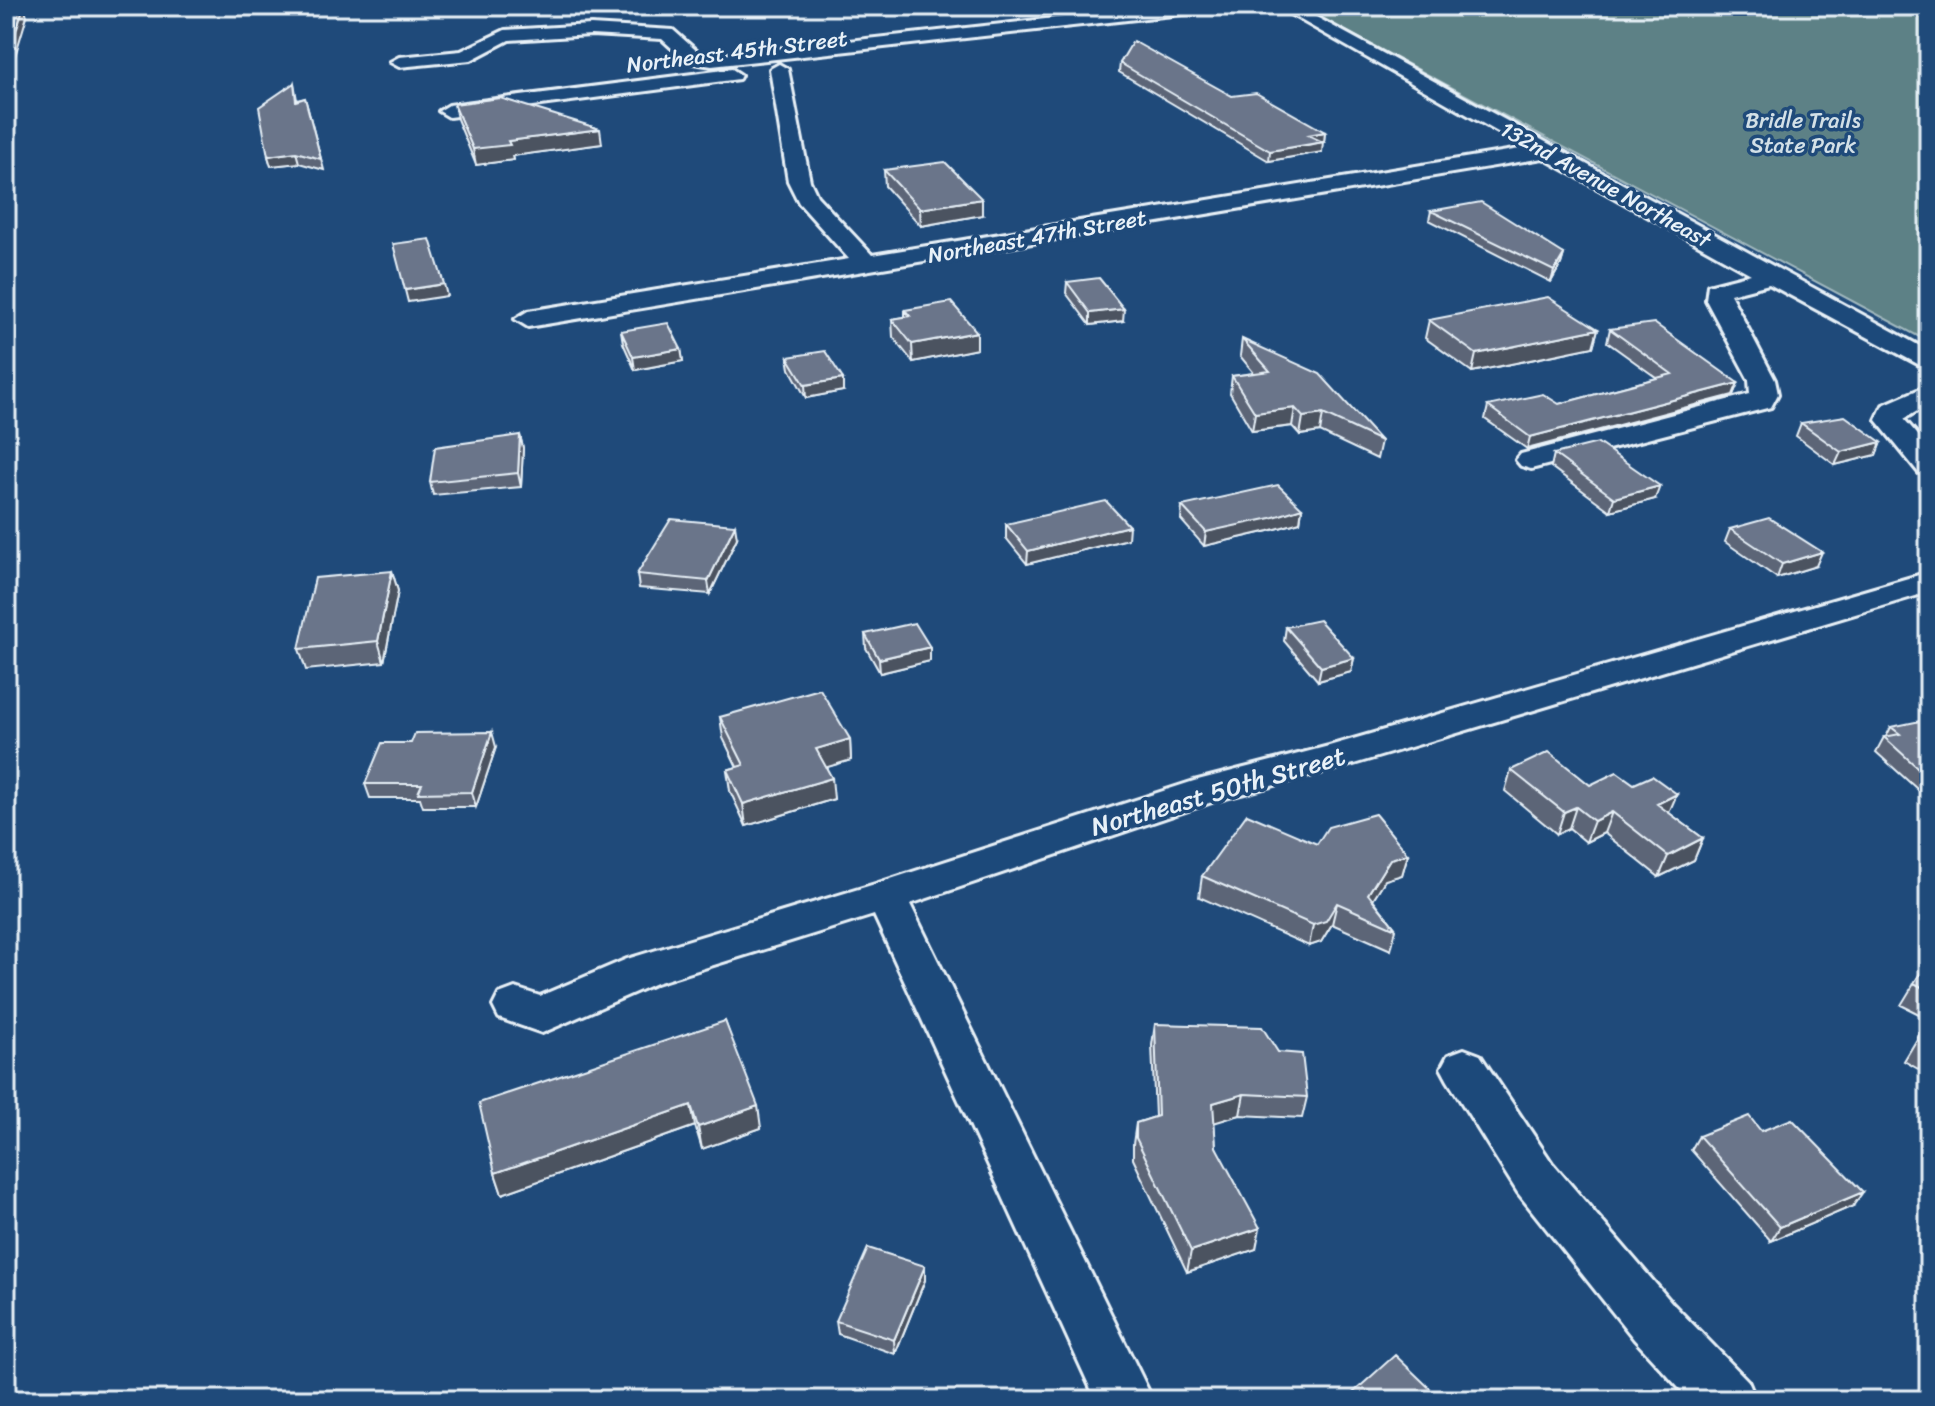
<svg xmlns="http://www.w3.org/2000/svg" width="1935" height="1406" viewBox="0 0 1935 1406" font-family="Sriracha,sans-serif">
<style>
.green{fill:#5d8186;stroke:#a2b9bf;stroke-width:2}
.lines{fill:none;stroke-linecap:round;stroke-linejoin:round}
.minor-casing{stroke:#e8f1f8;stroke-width:6}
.minor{fill:#1f4a7a;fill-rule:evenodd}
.wall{fill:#5c6577;stroke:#e8f1f8;stroke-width:2}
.shaded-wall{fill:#4b5261;stroke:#e8f1f8;stroke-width:2}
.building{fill:#6b758a;stroke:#e8f1f8;stroke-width:2}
.labels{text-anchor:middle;stroke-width:7;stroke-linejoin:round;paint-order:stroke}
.far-street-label{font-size:22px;fill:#e8f1f8;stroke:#1f4a7a}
.far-park-label{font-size:22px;fill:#d3e0e7;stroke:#1f4a7a}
.street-label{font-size:26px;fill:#e8f1f8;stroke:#1f4a7a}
</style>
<rect width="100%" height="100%" fill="#1f4a7a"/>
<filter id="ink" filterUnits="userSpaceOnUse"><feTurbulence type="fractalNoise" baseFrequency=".0125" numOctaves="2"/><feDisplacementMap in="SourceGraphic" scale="16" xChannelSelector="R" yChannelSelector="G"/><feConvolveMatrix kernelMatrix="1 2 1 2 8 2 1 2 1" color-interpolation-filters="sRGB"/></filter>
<g filter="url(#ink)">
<path class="green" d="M1299,6H1929V342Z"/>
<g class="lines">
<g class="minor-casing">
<path id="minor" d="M1164,6H1217L1209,11L712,66L687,62L662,39L591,35L509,40L471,60L399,67L390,62L399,57L461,51L505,30L591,25L673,30L699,53L712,56Z
M1276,6H1296L1929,351V370L1769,284L1730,294L1775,380L1778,394L1771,407L1531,469L1521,466L1516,460L1521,454L1750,394L1749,380L1706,300L1708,285L1751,274L1543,158L528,327L515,319L528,311L849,259L799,203L788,181L770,69L779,64L788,69L810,181L817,196L872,255L1526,148Z
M732,69L741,75L739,79L449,117L439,111L449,105Z
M1929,385V404L1904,419L1929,448V476L1919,473L1876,420L1883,405Z
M1929,572V592L1347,766L1218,800L910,904L1153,1400H1096L874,915L656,983L542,1033L499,1018L493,1006L499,994L515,988L540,996L627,959L875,884L1194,781L1329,746Z
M1464,1049L1480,1055L1552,1163L1672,1303L1748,1381L1756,1400H1690L1634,1339L1518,1193L1448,1081L1441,1068L1448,1055Z"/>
</g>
<use href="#minor" class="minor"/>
</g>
<path class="wall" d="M1120,63L1232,96L1325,132L1324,142H1322V152L1269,161L1119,72Z
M294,83L297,100L305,98L324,170L299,163L271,166L268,156Z
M454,104L602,144L512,156L513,160L476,165L457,119Z
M884,170L982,215L921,226L885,186Z
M1431,211L1564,254L1561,264L1551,282L1429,220Z
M1067,282L1123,321L1090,325L1066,293Z
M905,310L977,332V349L913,362L893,337L892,319L905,317Z
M1429,320L1598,329L1593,347L1472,372L1425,338Z
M1610,329L1738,383L1733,395L1527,449L1485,419L1488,406L1559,404L1657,378L1607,342Z
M621,331L681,349L683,361L635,370L623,343Z
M1242,339L1381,441L1377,459L1320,432L1300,435L1292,426L1252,431L1230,393L1232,376L1254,373L1240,356Z
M788,357L843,391L806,398L790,369Z
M1801,423L1881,442L1876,455L1835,465L1796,436Z
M520,435L523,448L521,487L433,495L430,482Z
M1554,454L1655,499L1610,511L1551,467Z
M1182,506L1302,508L1300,522L1269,531L1204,546L1181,520Z
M1006,524L1128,539L1027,564L1006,538Z
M1730,529L1816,566L1777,578L1725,542Z
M737,538L710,594L639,588L637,574Z
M392,571L398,591L384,662L306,670L299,649Z
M1286,627L1354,658L1351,672L1318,681L1284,641Z
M865,634L930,647V661L880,673L866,648Z
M720,717L850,739L851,760L826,767L834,799L746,826L730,791L727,770L737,767L723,738Z
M1929,723V798H1927L1876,752L1884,737H1886L1891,727Z
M496,747L476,807H423L420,798H370L365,784Z
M1511,770L1590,785L1669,813L1703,838L1694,860L1659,877L1604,833L1586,842L1569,828L1557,834L1505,791Z
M1317,844L1408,854L1402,875L1385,880L1373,899L1396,929L1391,950L1332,924L1321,942L1309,946L1199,897L1202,876Z
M1929,959V1075L1904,1061L1929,1019L1901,1005Z
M725,1021L761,1128L702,1149L695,1126L502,1194L495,1173Z
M1155,1024L1278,1052L1307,1097L1302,1118L1240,1115L1214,1122L1216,1147L1256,1249L1187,1272L1133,1159V1144L1136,1123L1155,1117L1152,1045Z
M1699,1136L1853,1206L1771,1241L1691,1150Z
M925,1266V1280L895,1354L838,1334L836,1321Z"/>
<path class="shaded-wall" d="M24,6L27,16L15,56L6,57V46Z
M600,129L602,144L512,156L513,160L476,165L473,149L508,141Z
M1325,132L1324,142L1307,145L1308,135Z
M1323,142L1322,152L1269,161L1270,151Z
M296,152L299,163L271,166L268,156Z
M982,199V215L921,226L920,209Z
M1564,254L1561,264L1551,282L1554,271Z
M444,284L447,296L408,302L405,290Z
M1124,309L1123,321L1090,325V313Z
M1598,329L1593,347L1472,372L1476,354Z
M977,332V349L913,362L912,344Z
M681,349L683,361L635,370L633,357Z
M843,379V391L806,398L805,385Z
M1738,383L1733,395L1527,449L1530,437Z
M1295,408L1292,426L1252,431L1255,413Z
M1323,414L1320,432L1300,435L1303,417Z
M520,435L523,448L521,487L518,473Z
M1881,442L1876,455L1835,465L1841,452Z
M1660,486L1655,499L1610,511L1614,498Z
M1302,508L1300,522L1269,531L1204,546L1206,532Z
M735,525L737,538L710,594L708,581Z
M1129,526L1128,539L1027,564L1028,551Z
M1822,552L1816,566L1777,578L1782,564Z
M392,571L398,591L384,662L378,641Z
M930,647V661L880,673L879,659Z
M1354,658L1351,672L1318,681L1321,667Z
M492,732L496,747L476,807L472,792Z
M850,739L851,760L818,770L816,749Z
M832,778L834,799L746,826L743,804Z
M1677,794L1668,815L1657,804Z
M1576,807L1569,828L1557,834L1564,812Z
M1612,812L1604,833L1586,842L1594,821Z
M1703,838L1694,860L1659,877L1668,856Z
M1408,854L1402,875L1385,880L1363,915L1368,894L1390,859Z
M1337,903L1332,924L1321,942L1309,946L1313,925Z
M1244,1094L1240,1115L1210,1124L1213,1103Z
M691,1105L695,1126L502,1194L495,1173Z
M758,1106L761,1128L702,1149L698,1127Z
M1863,1192L1853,1206L1771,1241L1780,1227Z
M1260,1228L1256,1249L1187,1272L1191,1251Z
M925,1266V1280L895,1354L894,1340Z"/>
<path class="building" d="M6,6H24L11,46H6Z
M1133,41L1232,96L1256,93L1325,132L1308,135L1323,142L1270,151L1120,63Z
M294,83L296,101L305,98L321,159L296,152L268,156L259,107Z
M500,98L600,129L508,141L510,145L473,149L454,104Z
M945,162L982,199L920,209L884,170Z
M1481,202L1564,254L1554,271L1431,211Z
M430,239L444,284L405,290L393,244Z
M1099,278L1124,309L1090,313L1067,282Z
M1548,297L1598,329L1476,354L1429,320Z
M951,302L977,332L912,344L892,319L910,316L905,310Z
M668,323L681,349L633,357L621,331Z
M1654,323L1738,383L1530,437L1488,406L1543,394L1559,404L1672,374L1610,329Z
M1242,339L1320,374L1381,441L1323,414L1303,417L1295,408L1255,413L1232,376L1270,371Z
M825,351L843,379L805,385L788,357Z
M1845,416L1881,442L1841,452L1801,423Z
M520,435L518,473L430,482L435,447Z
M1598,443L1660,486L1614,498L1554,454Z
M1278,485L1302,508L1271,518L1206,532L1182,506Z
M1106,501L1129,526L1028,551L1006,524Z
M1769,518L1822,552L1782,564L1730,529Z
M671,519L735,525L708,581L637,574Z
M392,571L378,641L299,649L315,578Z
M1319,620L1354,658L1321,667L1286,627Z
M915,623L930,647L879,659L865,634Z
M820,689L850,739L816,749L832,778L743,804L727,770L744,765L720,717Z
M1925,720L1929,723V778L1884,737L1900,734L1891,727Z
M492,732L472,792L418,793L422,784H365L382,743H411L415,733Z
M1549,752L1590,785L1617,772L1634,784L1652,776L1677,794L1657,804L1703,838L1668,856L1612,812L1594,821L1576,807L1564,812L1511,770Z
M1247,814L1317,844L1328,827L1375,814L1408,854L1390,859L1368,894L1396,929L1337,903L1326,921L1313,925L1202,876Z
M1929,959V991L1914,983Z
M1929,1020V1046L1917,1040Z
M725,1021L758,1106L698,1127L691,1105L495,1173L479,1103Z
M1155,1024L1262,1027L1278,1052L1302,1054L1307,1097L1244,1094L1213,1103L1216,1147L1260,1228L1191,1251L1136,1138V1123L1158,1116Z
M1749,1116L1761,1131L1792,1119L1863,1192L1780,1227L1699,1136Z
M868,1248L925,1266L894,1340L836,1321Z
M1395,1355L1442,1400H1345Z
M862,1395L867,1400H857Z"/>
</g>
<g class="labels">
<g class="far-street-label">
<text transform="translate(737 51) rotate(-7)" y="8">Northeast 45th Street</text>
<text transform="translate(1606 184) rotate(29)" y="8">132nd Avenue Northeast</text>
<text transform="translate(1037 236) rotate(-10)" y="8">Northeast 47th Street</text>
</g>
<g class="far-park-label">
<text x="1803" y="128">Bridle Trails<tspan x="1803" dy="25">State Park</tspan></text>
</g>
<g class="street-label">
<text transform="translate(1218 791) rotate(-16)" y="9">Northeast 50th Street</text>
</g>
</g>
<rect width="1935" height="1406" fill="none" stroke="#1f4a7a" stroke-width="32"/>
<rect x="16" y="16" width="1903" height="1374" fill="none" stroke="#e8f1f8" stroke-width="3" filter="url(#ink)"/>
</svg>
